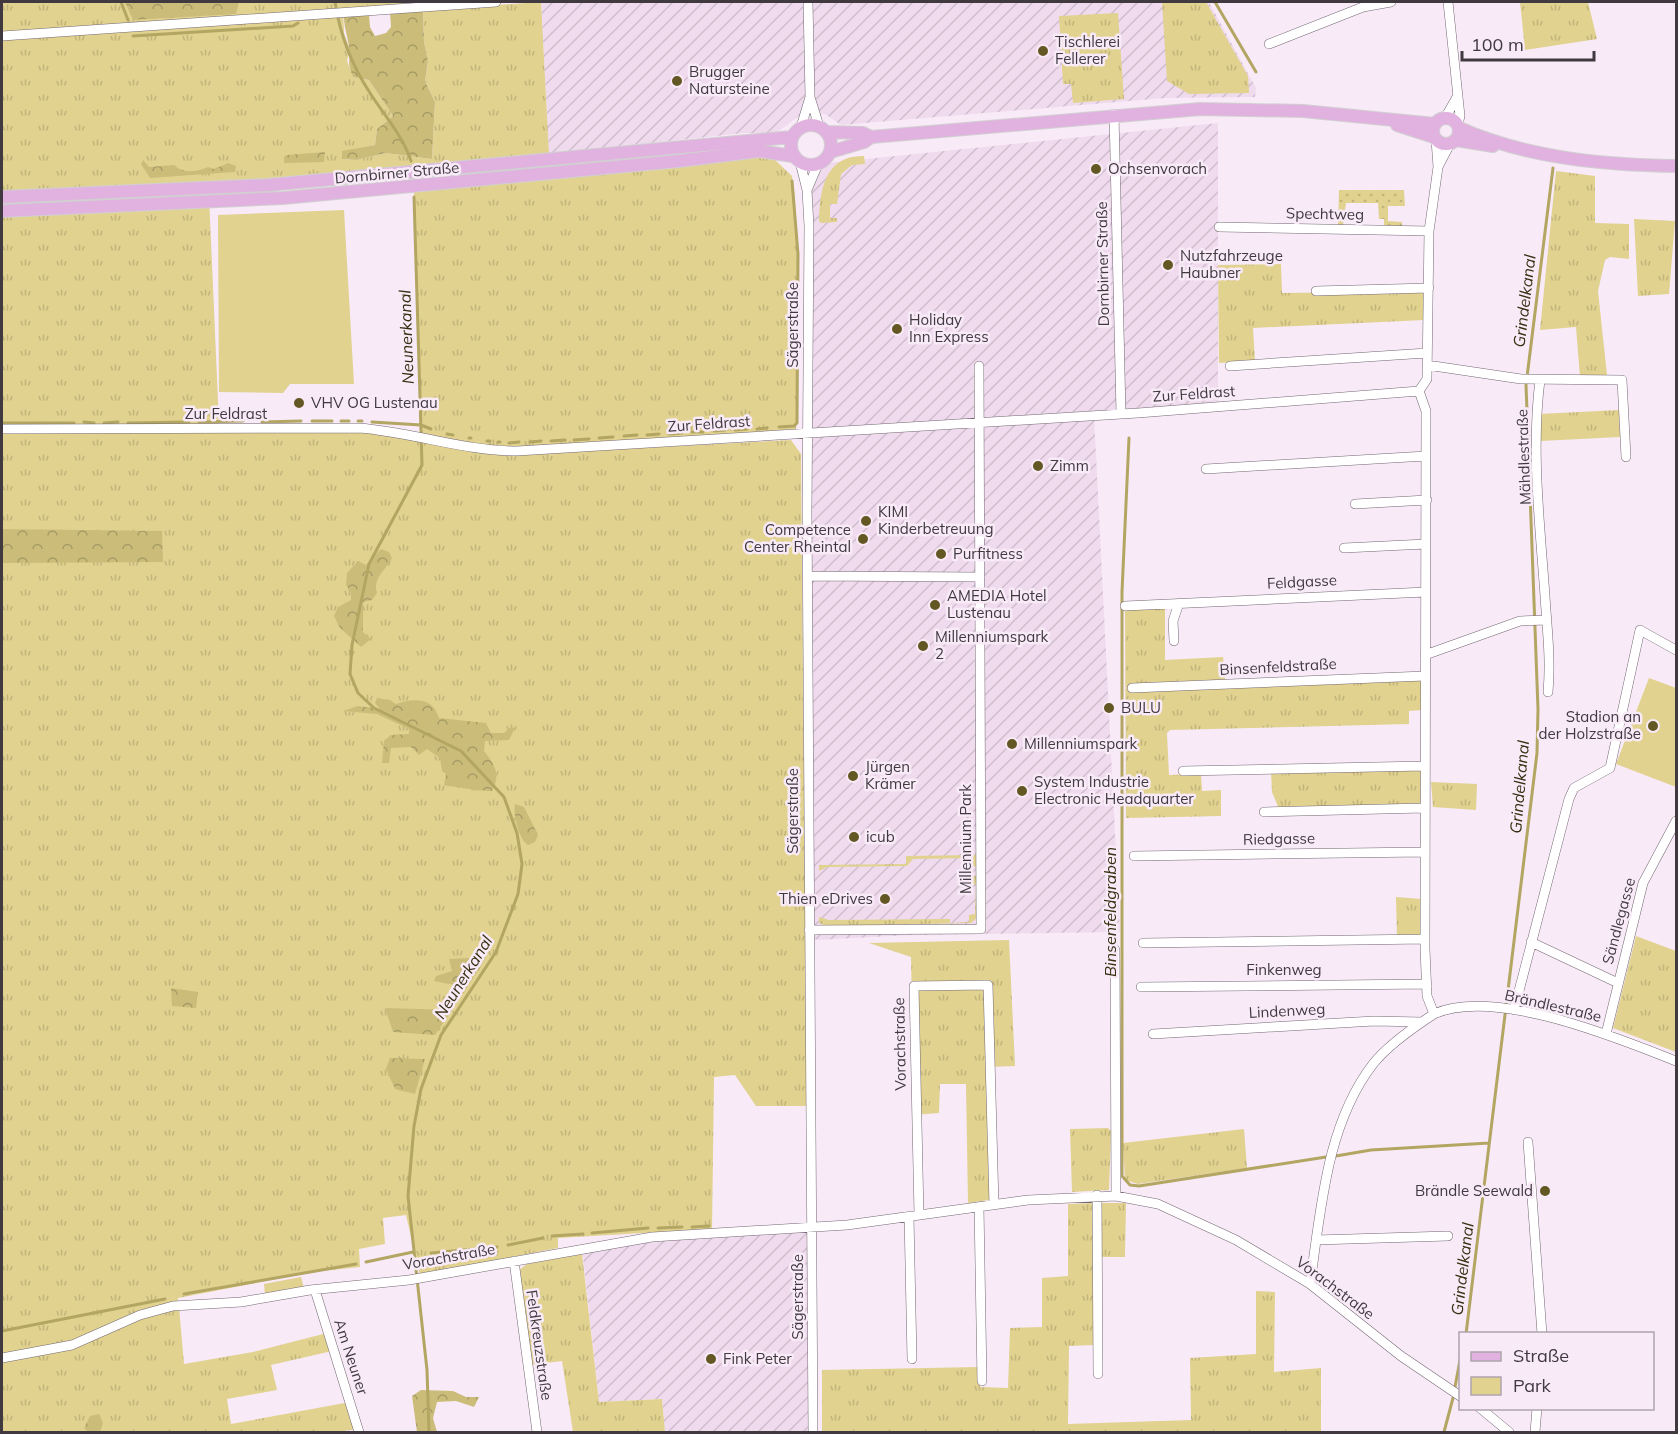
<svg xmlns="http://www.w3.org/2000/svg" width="1678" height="1434" viewBox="0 0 1678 1434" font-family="Mulish,sans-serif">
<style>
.industrial{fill:url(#industrial-furrows)}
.grass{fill:url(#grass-tufts)}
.forest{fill:url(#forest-crowns)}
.park{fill:#e1d28f}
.garden{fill:url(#garden-dots)}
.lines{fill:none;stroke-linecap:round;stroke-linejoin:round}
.stream{stroke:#b3a562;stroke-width:3}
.minor-casing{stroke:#746873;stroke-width:10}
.major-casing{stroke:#d1d0d1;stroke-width:14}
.minor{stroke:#fff;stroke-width:9}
.major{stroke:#e1b2df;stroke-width:12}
.poi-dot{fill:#635824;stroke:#f8eaf7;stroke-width:2}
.labels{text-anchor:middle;stroke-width:5;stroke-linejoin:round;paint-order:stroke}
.poi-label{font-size:15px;fill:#403a40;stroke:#f8eaf7;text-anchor:start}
.street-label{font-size:15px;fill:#403a40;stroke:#f8eaf7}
.water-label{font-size:16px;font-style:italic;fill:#362f11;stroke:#f8eaf7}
</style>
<defs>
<pattern id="industrial-furrows" width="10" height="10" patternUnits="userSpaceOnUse" patternTransform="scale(1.5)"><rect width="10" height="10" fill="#f0dbee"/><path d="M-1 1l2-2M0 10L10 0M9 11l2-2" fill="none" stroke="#cfbdcd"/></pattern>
<pattern id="grass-tufts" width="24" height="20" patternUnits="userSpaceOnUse" patternTransform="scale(1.5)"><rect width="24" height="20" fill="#e1d28f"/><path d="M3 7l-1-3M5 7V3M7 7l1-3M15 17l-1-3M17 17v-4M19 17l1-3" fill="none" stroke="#c2b57c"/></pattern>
<pattern id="forest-crowns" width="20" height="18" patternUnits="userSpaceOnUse" patternTransform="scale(1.5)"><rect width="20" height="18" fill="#cbbd79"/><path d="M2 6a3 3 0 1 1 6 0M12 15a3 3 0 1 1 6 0" fill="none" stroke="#a69b65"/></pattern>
<pattern id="garden-dots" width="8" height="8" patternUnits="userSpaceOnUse" patternTransform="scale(1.5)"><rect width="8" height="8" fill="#e1d28f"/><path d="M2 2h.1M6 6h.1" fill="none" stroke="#c2b57c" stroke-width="1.8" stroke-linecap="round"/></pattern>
</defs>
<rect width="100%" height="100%" fill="#f8eaf7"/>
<path class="industrial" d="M541,2H1209L1256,88L1255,97L1165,98L841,125L825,114L800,115L775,134L744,133L549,154Z
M1218,123V407L1094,415L1120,932L911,935L817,940L808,936L807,165Z
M812,1228L813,1432H665L662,1399L599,1402L582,1248L652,1237Z"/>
<path class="grass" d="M2,2H444L343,9L344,33L350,50L347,61L353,77L369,80L393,116L377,129L375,145L355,149L342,159L357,160L385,153L432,159L435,102L425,81L428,62L424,42L423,10L541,2L549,154L412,168L209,195L219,424L283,431L376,433L548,453L791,440L801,454L807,1106H756L735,1075L714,1077L712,1229L558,1238V1248L420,1275L406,1215L383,1218L385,1244L359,1249L360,1267L313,1272L178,1298V1304L77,1341L2,1356Z
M1162,2H1206L1248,76L1249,93L1189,94L1167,81Z
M1520,2H1588L1597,39L1525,50Z
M1118,13L1124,99L1073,103L1071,84H1063L1059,16Z
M764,154L773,158L792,176L795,197L798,291L796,429L532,448L480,446L421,434L414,192L635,171Z
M864,156L865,164L852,165L841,174L837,204H830V218H837V222L821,223L819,221C820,191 824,155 864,156Z
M1556,171L1595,176V223L1629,224V259L1610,257L1605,260L1598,291L1607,375L1580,377L1576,327L1540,330Z
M1634,219L1675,221L1669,294L1638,296Z
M1281,264L1282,293L1420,291L1424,293V320L1253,328L1255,361L1219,363L1218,265Z
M1619,410L1620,437L1540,441L1539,414Z
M1165,607V660L1223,657L1226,687L1418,680L1421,682V710L1409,711V724L1170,730L1167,733L1169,775L1201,774L1202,791L1221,790V816L1126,818L1125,609Z
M1417,768L1422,771L1421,803L1416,805L1279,809L1272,792L1271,771Z
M1431,782L1477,784L1476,810L1433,807Z
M978,855V866L975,867L972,865L971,858L913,859L907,866L827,867L819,871V865L906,864V856Z
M970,875L977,876L978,917L971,923L826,926L819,923V917L829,920L950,919V923L969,922V915L975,914L976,885L967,881Z
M1396,897L1421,899V935L1397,937Z
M1636,936L1676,951V1052L1613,1028Z
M1009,940L1015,1066L989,1067V1200L968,1203L966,1084H940L939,1113L914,1115L911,957L869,943Z
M1108,1128L1111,1131L1109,1190L1072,1192L1070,1129Z
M1244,1129L1247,1168L1138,1184L1125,1180L1123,1143Z
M1094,1203V1345L1069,1346L1068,1424L1191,1420L1190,1358L1256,1354V1291L1275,1292L1274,1372L1321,1368V1432H822V1370L980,1367V1387L1008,1388L1010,1328L1042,1327V1278L1068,1276V1204Z
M1100,1203H1126L1125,1257H1101Z
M582,1254L599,1402L662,1399L665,1432H573L562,1361L530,1365L519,1270L527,1264Z
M179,1307L184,1364L253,1352L327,1333L332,1351L271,1365L277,1390L227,1399L231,1424L350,1402L358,1429L336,1432H2V1358L52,1350L140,1315Z"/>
<path class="forest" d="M125,2H239L236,14L133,20Z
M423,10L424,42L428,61L425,81L435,102L432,159L385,153L357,160L342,159V151L375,145L377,129L393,116L369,80L353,77C346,60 351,62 349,48C348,37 344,28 344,17L369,14L370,27L375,36L386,33L391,27L390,12Z
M325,152L324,162L284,163V157L287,155Z
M143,160L149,167L174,165C184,174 197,172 208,167L214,169L228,163L236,166L235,172L150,178L141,164Z
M2,529L162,531L163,562L2,563Z
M381,549L389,552L392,558C386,570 372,578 377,593L372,600L363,602V632L371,639L361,647L340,628L334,616L338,607L351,600V592L346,585L347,573L358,561L366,565Z
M377,698L390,700L396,704C414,698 433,697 439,718L486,723L491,733H504L511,727L515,728L509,740L485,741L484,751C495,765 501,774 492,791C489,792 447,786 444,785L446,774L442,771L440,758L427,749L419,755L411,747L391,748L389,763H382L384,741L391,735L409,734V729L377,714L343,711L358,706L380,709L375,703Z
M515,804L524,807L538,835L535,842L528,845C519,839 513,816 515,804Z
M486,957L463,994L454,985L434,981L436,976L452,971L449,959Z
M171,988L198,992L196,1008L172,1006Z
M385,1008L452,1010L435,1035L393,1032Z
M390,1058L425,1059L415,1094L395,1089L386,1069Z
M421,1390L453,1391L466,1397H479L474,1407L456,1401L437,1402L433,1418L437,1432H417L412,1396Z
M99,1414L103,1423L100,1432H88L84,1428L90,1416Z"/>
<path class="park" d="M344,210L354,384H290L283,393L219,392L218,215Z
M1649,678L1676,688V787L1616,764Z
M301,1277L304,1288L265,1295L264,1284Z"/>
<path class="garden" d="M1339,190H1404L1405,206H1388V221L1402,222V228H1384V219H1379L1378,203H1346L1343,225L1338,226Z"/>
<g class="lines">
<path class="stream" d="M121,2L128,20
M335,2C340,35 351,64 370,93C384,115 403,136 411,161
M1215,2L1256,72
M133,36L293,26L298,23
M414,197L422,465L369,564L352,645L350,674L358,693L374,708L461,751L504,797L517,833L522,864L518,894L496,952L441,1035L421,1089L414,1126L408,1196L427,1370L429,1432
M312,421H332
M341,421H349
M358,421H362
M84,422L94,423
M199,422L243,421
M262,422L301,421
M372,422L421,425L431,429
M2,423H74
M104,423L118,422
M128,423L189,422
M779,427L794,426L797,423L798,254L792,181
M757,429L767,428
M735,430L747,429
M714,431L725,430
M692,432H703
M447,434L453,435
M669,434L682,433
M647,435L659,434
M624,436L637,435
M469,438H471
M599,438L613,437
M1129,438L1122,592V1176L1130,1185L1139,1186L1326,1157
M574,440L589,439
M487,441H490
M551,441L565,440
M498,442H500
M530,442L541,441
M509,443L519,442
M1336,1156L1371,1150L1489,1143
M692,1227L709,1226
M658,1228L682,1227
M592,1233L648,1228
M552,1236L583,1234
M508,1245L543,1238
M431,1253L497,1247
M366,1262L413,1252
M415,1264L422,1260
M184,1294L356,1264
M2,1331L165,1299
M1466,1334L1537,753L1538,709L1526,385L1553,168
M1455,1387L1460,1360
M1444,1432L1453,1398"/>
<g class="minor-casing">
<path id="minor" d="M1448,2L1460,116L1458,124
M2,36L496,2
M1269,44L1363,7L1391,2
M810,97L819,126
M1114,114L1121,413
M1445,118L1457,97
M801,127L810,97L808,2
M800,162L807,190L809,226L807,513L813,1432
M1438,167L1450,144
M807,190L818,164
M1219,227L1429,231
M1316,291L1429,288
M1427,365L1521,379L1622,380L1626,457
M1230,366L1427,353
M1540,380C1531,451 1540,525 1545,596C1547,629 1551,659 1548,692
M1419,391L1426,411L1425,949L1427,996L1434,1014
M1419,391L1427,379L1429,231L1438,167L1436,140
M2,429L359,428C413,432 463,451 517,451L1138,413L1419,391
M1206,469L1426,456
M1355,504L1427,500
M1344,548L1426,544
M808,576L980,577
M1125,606L1426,592
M1174,641L1173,621L1179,603
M1425,655L1520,621L1547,620
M1132,688L1425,676
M1183,771L1424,766
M1264,812L1424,808
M1134,856L1424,852
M809,930L981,929L979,366
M1531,942L1618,983
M1143,943L1425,939
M1115,950L1116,1196
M1141,987L1427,984
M1514,1010L1569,799L1574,788L1610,768L1640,630L1676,650
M1153,1034L1374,1021L1422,1022
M1606,1034L1643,883L1676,821
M1528,1142L1542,1334
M1097,1195L1098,1374
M979,1207L982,1381
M919,1215L914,986L988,985L994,1205
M909,1216L912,1359
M1316,1240L1448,1236
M514,1261L537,1432
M1310,1284C1321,1210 1326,1125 1373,1064C1388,1045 1414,1027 1434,1014C1495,987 1617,1038 1676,1061
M315,1290L359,1432
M2,1358L72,1345L140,1315L173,1306L241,1302L310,1290L409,1280L652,1237L847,1225L1028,1200L1116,1196L1158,1204L1236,1240L1310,1284L1401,1356L1460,1396
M1480,1408L1509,1432
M1535,1432L1537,1408"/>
</g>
<g class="major-casing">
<path id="major" d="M1433 131a13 13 0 1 1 26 0a13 13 0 1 1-26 0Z
M791 145a20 20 0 1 1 40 0a20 20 0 1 1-40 0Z
M1397,125L1434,137
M1459,128C1527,158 1603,165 1676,166
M827,132L863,133L871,137L1200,109L1303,111L1435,124
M1456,140L1493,146
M830,152L864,142L871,137
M2,197L268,185L792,137
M2,211L283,198L679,161L759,151L793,156"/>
</g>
<use href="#minor" class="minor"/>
<use href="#major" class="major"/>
</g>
<g class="poi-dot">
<circle cx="1043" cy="51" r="6"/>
<circle cx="677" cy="81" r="6"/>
<circle cx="1096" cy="169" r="6"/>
<circle cx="1168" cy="265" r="6"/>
<circle cx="897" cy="329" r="6"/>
<circle cx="299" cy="403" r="6"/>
<circle cx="1038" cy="466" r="6"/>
<circle cx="866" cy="521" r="6"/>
<circle cx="863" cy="539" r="6"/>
<circle cx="941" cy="554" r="6"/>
<circle cx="935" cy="605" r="6"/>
<circle cx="923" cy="646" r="6"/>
<circle cx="1109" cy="708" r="6"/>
<circle cx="1653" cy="726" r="6"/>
<circle cx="1012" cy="744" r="6"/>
<circle cx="853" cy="776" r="6"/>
<circle cx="1022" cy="791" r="6"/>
<circle cx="854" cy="837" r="6"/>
<circle cx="885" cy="899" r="6"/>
<circle cx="1545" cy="1191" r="6"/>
<circle cx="711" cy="1359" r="6"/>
</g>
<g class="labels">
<g class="poi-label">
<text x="1055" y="47">Tischlerei<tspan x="1055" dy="17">Fellerer</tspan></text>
<text x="689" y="77">Brugger<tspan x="689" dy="17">Natursteine</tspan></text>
<text x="1108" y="174">Ochsenvorach</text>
<text x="1180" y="261">Nutzfahrzeuge<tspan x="1180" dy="17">Haubner</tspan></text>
<text x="909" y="325">Holiday<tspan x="909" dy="17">Inn Express</tspan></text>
<text x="311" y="408">VHV OG Lustenau</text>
<text x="1050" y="471">Zimm</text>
<text x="878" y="517">KIMI<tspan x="878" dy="17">Kinderbetreuung</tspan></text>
<text x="851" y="535" text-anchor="end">Competence<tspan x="851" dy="17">Center Rheintal</tspan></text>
<text x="953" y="559">Purfitness</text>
<text x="947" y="601">AMEDIA Hotel<tspan x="947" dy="17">Lustenau</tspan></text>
<text x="935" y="642">Millenniumspark<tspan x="935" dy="17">2</tspan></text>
<text x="1121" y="713">BULU</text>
<text x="1641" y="722" text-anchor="end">Stadion an<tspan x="1641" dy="17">der Holzstraße</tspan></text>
<text x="1024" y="749">Millenniumspark</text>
<text x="865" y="772">Jürgen<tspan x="865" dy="17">Krämer</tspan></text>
<text x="1034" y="787">System Industrie<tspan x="1034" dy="17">Electronic Headquarter</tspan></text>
<text x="866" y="842">icub</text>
<text x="873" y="904" text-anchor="end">Thien eDrives</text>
<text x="1533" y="1196" text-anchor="end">Brändle Seewald</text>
<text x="723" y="1364">Fink Peter</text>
</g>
<g class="street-label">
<text transform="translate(397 173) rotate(-5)" y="5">Dornbirner Straße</text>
<text transform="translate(1325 214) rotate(1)" y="5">Spechtweg</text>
<text transform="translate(1103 264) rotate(-91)" y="5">Dornbirner Straße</text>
<text transform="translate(793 325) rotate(-90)" y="5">Sägerstraße</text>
<text transform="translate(1194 394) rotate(-4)" y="5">Zur Feldrast</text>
<text x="226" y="419">Zur Feldrast</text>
<text transform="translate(709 424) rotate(-4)" y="5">Zur Feldrast</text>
<text transform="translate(1524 457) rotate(-92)" y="5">Mähdlestraße</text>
<text transform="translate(1302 582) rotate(-3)" y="5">Feldgasse</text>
<text transform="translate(1278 667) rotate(-3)" y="5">Binsenfeldstraße</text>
<text transform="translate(793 811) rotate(-90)" y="5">Sägerstraße</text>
<text transform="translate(966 839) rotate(-90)" y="5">Millennium Park</text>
<text transform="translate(1279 839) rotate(-1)" y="5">Riedgasse</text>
<text transform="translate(1619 921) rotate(-75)" y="5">Sändlegasse</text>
<text x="1284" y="975">Finkenweg</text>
<text transform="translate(1553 1006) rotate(13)" y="5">Brändlestraße</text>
<text transform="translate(1287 1011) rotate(-3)" y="5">Lindenweg</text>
<text transform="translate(900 1044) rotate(-91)" y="5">Vorachstraße</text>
<text transform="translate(449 1257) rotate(-10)" y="5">Vorachstraße</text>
<text transform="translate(1335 1288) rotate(37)" y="5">Vorachstraße</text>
<text transform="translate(798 1297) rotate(-90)" y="5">Sägerstraße</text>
<text transform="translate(539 1345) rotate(82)" y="5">Feldkreuzstraße</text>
<text transform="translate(351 1357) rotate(72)" y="5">Am Neuner</text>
</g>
<g class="water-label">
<text transform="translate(1524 301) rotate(-83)" y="6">Grindelkanal</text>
<text transform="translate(406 337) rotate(-92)" y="6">Neunerkanal</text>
<text transform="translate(1519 787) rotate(-85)" y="6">Grindelkanal</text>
<text transform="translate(1110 912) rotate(-90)" y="6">Binsenfeldgraben</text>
<text transform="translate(463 977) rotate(-58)" y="6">Neunerkanal</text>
<text transform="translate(1462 1269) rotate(-83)" y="6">Grindelkanal</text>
</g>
</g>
<rect width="1678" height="1434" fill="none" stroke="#403a40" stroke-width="6"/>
<rect x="1459" y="1332" width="195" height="78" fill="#f8eaf7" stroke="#aea4ae" stroke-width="1.5"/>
<rect x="1471" y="1352" width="30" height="9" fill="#e1b2df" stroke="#aea4ae" stroke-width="1.5"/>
<text x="1513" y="1362" font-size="18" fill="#403a40">Straße</text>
<rect x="1471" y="1377" width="30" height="18" fill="#e1d28f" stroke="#aea4ae" stroke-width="1.5"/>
<text x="1513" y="1392" font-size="18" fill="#403a40">Park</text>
<path d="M1462 51v9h132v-9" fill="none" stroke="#403a40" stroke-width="3"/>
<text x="1471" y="51" font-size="18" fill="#403a40" stroke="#f8eaf7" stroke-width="4.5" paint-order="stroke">100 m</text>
</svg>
